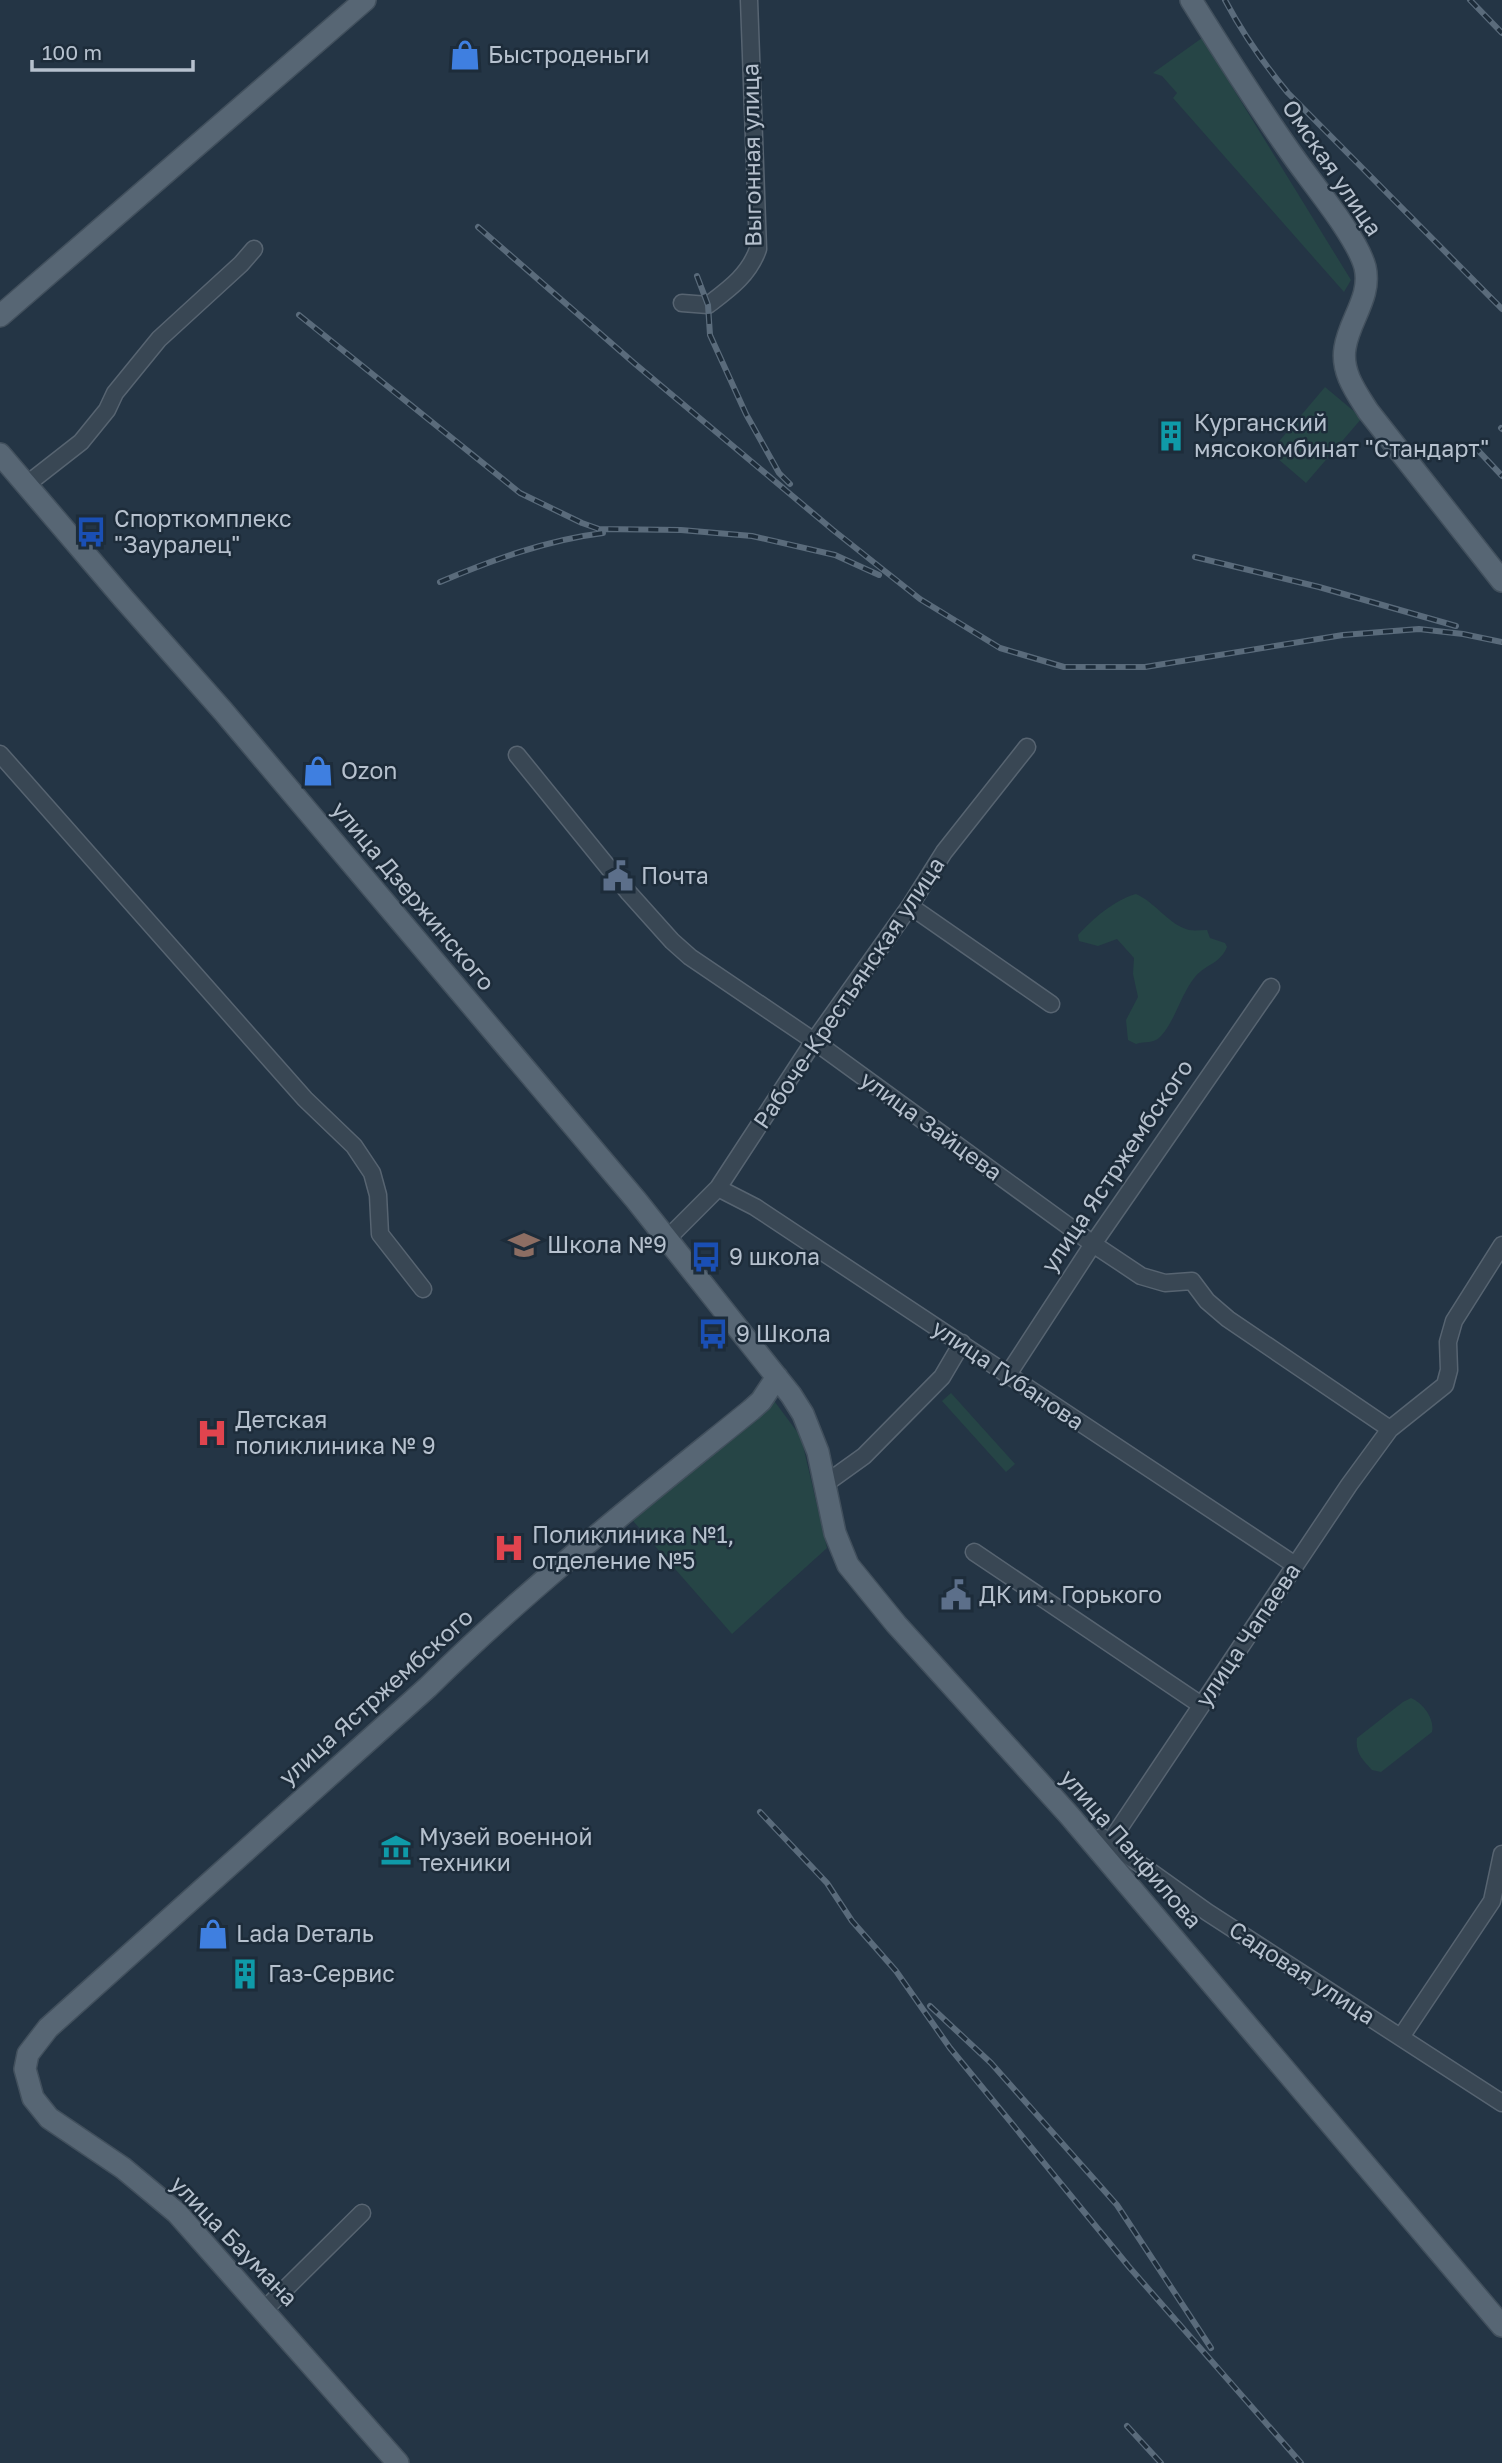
<svg xmlns="http://www.w3.org/2000/svg" width="1502" height="2463" viewBox="0 0 1502 2463" font-family="'Golos Text',sans-serif">
<style>
.green{fill:#264546}
.lines{fill:none;stroke-linecap:round;stroke-linejoin:round}
.minor-casing{stroke:#576471;stroke-width:19}
.major-casing{stroke:#42505d;stroke-width:24}
.minor{stroke:#394754;stroke-width:16}
.major{stroke:#576674;stroke-width:21}
.rail-casing{stroke:#5a6b7b;stroke-width:6}
.rail{stroke:#1d2c3a;stroke-width:3.5;stroke-dasharray:10;stroke-linecap:butt}
.labels{text-anchor:middle;stroke-width:5;stroke-linejoin:round;paint-order:stroke}
.poi-label{font-size:23px;fill:#b6c1ce;stroke:#1d2c3a;text-anchor:start}
.street-label{font-size:23px;fill:#b6c1ce;stroke:#1d2c3a}
</style>
<rect width="100%" height="100%" fill="#243545"/>
<path class="green" d="M1202,38L1351,280L1344,292L1173,98L1177,93L1162,76L1153,73Z
M1325,387L1362,418L1306,483L1270,452Z
M1136,894C1155,902 1169,925 1189,930C1195,931 1201,930 1207,930L1210,938L1225,943L1227,947C1219,965 1207,963 1195,977C1181,994 1176,1019 1161,1036C1154,1044 1145,1041 1136,1044L1128,1040L1126,1020L1138,997L1133,974L1134,958L1117,939L1098,946L1079,941L1078,935C1093,919 1114,900 1136,894Z
M951,1393L1015,1464L1006,1472L942,1401Z
M772,1398L801,1437L827,1548L732,1634L627,1514Z
M1411,1698C1423,1703 1435,1719 1432,1732L1381,1772L1372,1770C1363,1760 1355,1753 1357,1738L1403,1702Z"/>
<g class="lines">
<g class="minor-casing">
<path id="minor" d="M682,303L708,305C729,289 749,275 758,249L749,0
M26,485L81,442L107,410L115,393L159,339L241,264L254,249
M0,754L305,1099L354,1146L372,1173L378,1195L380,1234L423,1289
M517,755L629,893L672,941L690,957L814,1041L1093,1244L1141,1276L1165,1283L1192,1281L1207,1301L1228,1319L1390,1429
M910,906L1051,1004
M718,1188L755,1207L1295,1565
M668,1238L718,1188L814,1041L910,906L944,852L1027,747
M1007,1376L1093,1244L1271,987
M825,1484L864,1456L942,1377L962,1343
M974,1552L1201,1705
M1102,1837L1207,1912L1502,2103
M1102,1854L1349,1485L1390,1429L1445,1385L1449,1370L1448,1342L1454,1321L1502,1245
M1401,2037L1492,1901L1502,1854
M264,2310L362,2213"/>
</g>
<g class="major-casing">
<path id="major" d="M1191,0C1224,53 1257,105 1293,156C1312,183 1357,237 1365,267C1372,297 1349,320 1345,348C1341,372 1356,392 1368,411L1502,581
M0,316L365,0
M0,454L123,598L223,711L636,1200L791,1395L803,1414L818,1452L835,1533L848,1565L896,1624L1069,1815L1502,2326
M398,2463L177,2213L123,2168L49,2118L33,2098L25,2069L28,2054L48,2028L428,1687C529,1587 641,1499 751,1410L761,1401L777,1377"/>
</g>
<use href="#minor" class="minor"/>
<use href="#major" class="major"/>
<g class="rail-casing">
<path id="rail" d="M1225,0C1243,34 1264,64 1288,93L1502,309
M1470,0L1502,33
M478,227L634,363L833,530L920,599L1000,648L1064,667H1145L1343,635L1419,629L1463,634L1502,642
M697,276L708,305L710,335L746,414L779,473L790,484
M299,315L520,493L582,523L599,529L681,530L752,536L835,555L879,575
M1501,428L1502,429
M1473,445L1502,476
M1195,557L1319,587L1456,626
M440,582C492,560 547,540 603,533
M760,1812L827,1883L852,1921L896,1971L950,2048L1130,2268L1301,2463
M930,2006L991,2063L1117,2205L1211,2348
M1127,2426L1161,2463"/>
</g>
<use href="#rail" class="rail"/>
</g>
<defs>
<g id="shop-bare" transform="scale(2.415)"><path d="M-5-2.5h2.3a2.7 3.5 0 0 1 5.4 0H5L5.5 6h-11ZM-1.5-2.5h3a1.5 2.3 0 0 0-3 0Z" fill="#3f7fe0" stroke="#1d2c3a" stroke-width="2.5" paint-order="stroke"/></g>
<g id="building-bare" transform="scale(2.415)"><path d="M-4-6H4V6H1V3H-1V6H-4ZM-2.5-4.3h1.7v1.8h-1.7ZM.8-4.3h1.7v1.8H.8ZM-2.5-1h1.7V.8h-1.7ZM.8-1h1.7V.8H.8Z" fill="#0f9aa8" stroke="#1d2c3a" stroke-width="2.5" paint-order="stroke"/></g>
<g id="bus-bare" transform="scale(2.415)"><path d="M-5-6H5V4H4V6H2V4H-2V6H-4V4H-5ZM-3.5-4V0h7V-4ZM-3.5 1.2v1.5H-2V1.2ZM2 1.2v1.5H3.5V1.2Z" fill="#1a4fb4" stroke="#1d2c3a" stroke-width="2.5" paint-order="stroke"/></g>
<g id="civic-bare" transform="scale(2.415)"><path d="M-.6-6.5H3V-4.5H.6V-3L4-1V1h2V6H-6V1h2V-1L-.6-3ZM-1.2 2.5V6h2.4V2.5Z" fill="#5c6f8a" stroke="#1d2c3a" stroke-width="2.5" paint-order="stroke"/></g>
<g id="school-bare" transform="scale(2.415)"><path d="M0-5L7-2L0 1L-7-2ZM-4 1L0 2.5L4 1V4Q0 6-4 4Z" fill="#8d6e63" stroke="#1d2c3a" stroke-width="2.5" paint-order="stroke"/></g>
<g id="hospital-bare" transform="scale(2.415)"><path d="M-5-5h3v3.5h4V-5h3V5h-3V1.5h-4V5h-3Z" fill="#e0444e" stroke="#1d2c3a" stroke-width="2.5" paint-order="stroke"/></g>
<g id="museum-bare" transform="scale(2.415)"><path d="M0-6L6-3V-2H-6V-3ZM-5-1h2V3h-2ZM-1-1h2V3h-2ZM3-1h2V3H3ZM-6 4H6V6H-6Z" fill="#0f9aa8" stroke="#1d2c3a" stroke-width="2.5" paint-order="stroke"/></g>
</defs>
<g fill-rule="evenodd">
<use href="#shop-bare" x="465" y="55"/>
<use href="#building-bare" x="1171" y="436"/>
<use href="#bus-bare" x="91" y="532"/>
<use href="#shop-bare" x="318" y="771"/>
<use href="#civic-bare" x="618" y="876"/>
<use href="#school-bare" x="524" y="1245"/>
<use href="#bus-bare" x="706" y="1257"/>
<use href="#bus-bare" x="713" y="1334"/>
<use href="#hospital-bare" x="212" y="1433"/>
<use href="#hospital-bare" x="509" y="1548"/>
<use href="#civic-bare" x="956" y="1595"/>
<use href="#museum-bare" x="396" y="1850"/>
<use href="#shop-bare" x="213" y="1934"/>
<use href="#building-bare" x="245" y="1974"/>
</g>
<g class="labels">
<g class="poi-label">
<text x="488" y="63">Быстроденьги</text>
<text x="1194" y="431">Курганский<tspan x="1194" dy="26">мясокомбинат "Стандарт"</tspan></text>
<text x="114" y="527">Спорткомплекс<tspan x="114" dy="26">"Зауралец"</tspan></text>
<text x="341" y="779">Ozon</text>
<text x="641" y="884">Почта</text>
<text x="547" y="1253">Школа №9</text>
<text x="729" y="1265">9 школа</text>
<text x="736" y="1342">9 Школа</text>
<text x="235" y="1428">Детская<tspan x="235" dy="26">поликлиника № 9</tspan></text>
<text x="532" y="1543">Поликлиника №1,<tspan x="532" dy="26">отделение №5</tspan></text>
<text x="979" y="1603">ДК им. Горького</text>
<text x="419" y="1845">Музей военной<tspan x="419" dy="26">техники</tspan></text>
<text x="236" y="1942">Lada Dеталь</text>
<text x="268" y="1982">Газ-Сервис</text>
</g>
<g class="street-label">
<text transform="translate(752 155) rotate(-91)" y="8">Выгонная улица</text>
<text transform="translate(1332 168) rotate(56)" y="8">Омская улица</text>
<text transform="translate(413 896) rotate(50)" y="8">улица Дзержинского</text>
<text transform="translate(849 993) rotate(-56)" y="8">Рабоче-Крестьянская улица</text>
<text transform="translate(931 1126) rotate(36)" y="8">улица Зайцева</text>
<text transform="translate(1117 1166) rotate(-56)" y="8">улица Ястржембского</text>
<text transform="translate(1008 1375) rotate(34)" y="8">улица Губанова</text>
<text transform="translate(1248 1635) rotate(-56)" y="8">улица Чапаева</text>
<text transform="translate(376 1697) rotate(-42)" y="8">улица Ястржембского</text>
<text transform="translate(1131 1849) rotate(49)" y="8">улица Панфилова</text>
<text transform="translate(1302 1973) rotate(33)" y="8">Садовая улица</text>
<text transform="translate(234 2241) rotate(46)" y="8">улица Баумана</text>
</g>
</g>
<path d="M32 60v10h161v-10" fill="none" stroke="#b6c1ce" stroke-width="3.5"/>
<text x="42" y="60" font-size="21" fill="#b6c1ce" stroke="#1d2c3a" stroke-width="5" paint-order="stroke">100 m</text>
</svg>
